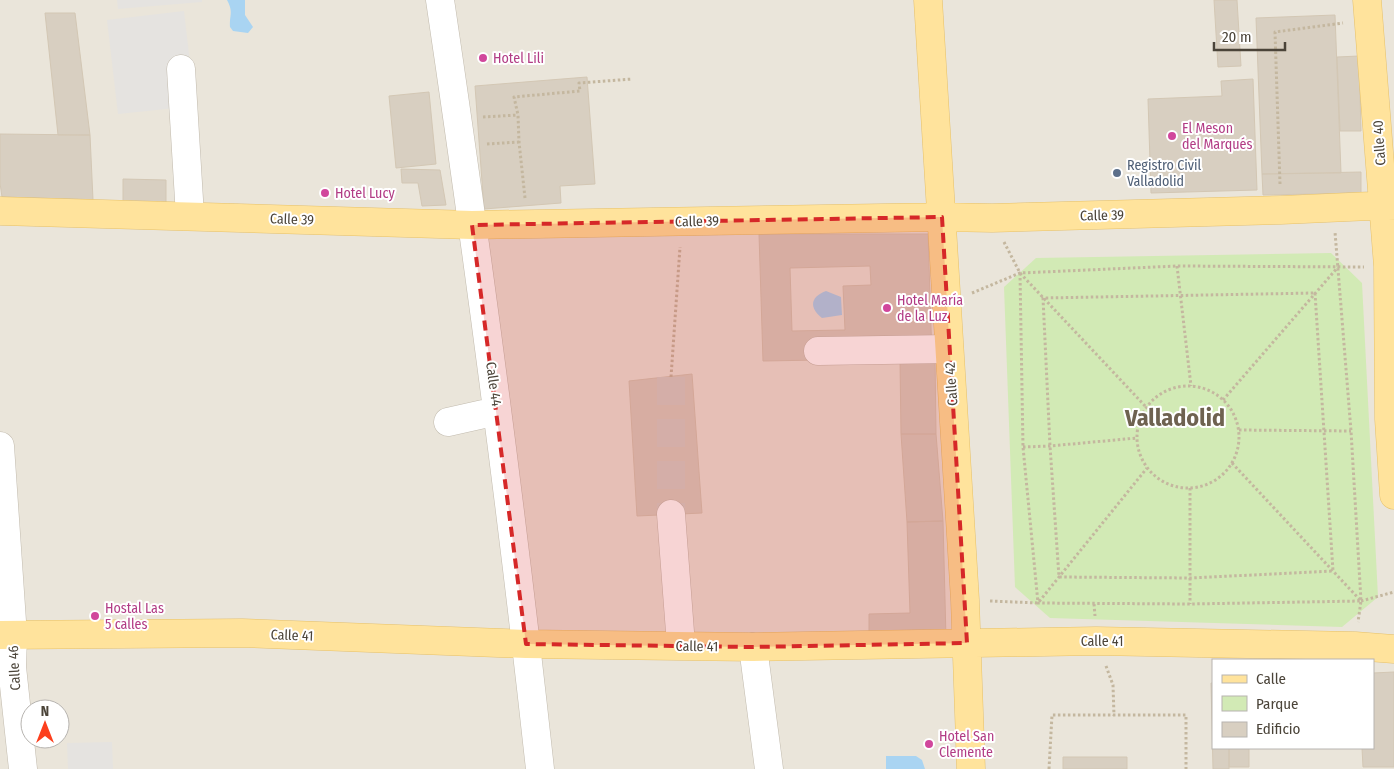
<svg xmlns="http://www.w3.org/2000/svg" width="1394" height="769" viewBox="0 0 1394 769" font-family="'Fira Sans Condensed',sans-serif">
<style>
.residential{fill:#eae5da;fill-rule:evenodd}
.green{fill:#d2eab5}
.parking{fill:#e5e3e0}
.water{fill:#a9d4f2}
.building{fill:#d8cfc1;stroke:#d3c7b4;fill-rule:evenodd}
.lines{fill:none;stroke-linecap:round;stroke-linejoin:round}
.minor-tunnel{stroke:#d4d0c8;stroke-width:28;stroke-dasharray:28 14;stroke-linecap:butt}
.minor-casing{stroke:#c2bbae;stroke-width:29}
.major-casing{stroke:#e6c16a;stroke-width:29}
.path{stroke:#c4b79f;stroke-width:3;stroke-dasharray:2.5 2.5;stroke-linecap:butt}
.minor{stroke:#fff;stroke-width:28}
.major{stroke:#ffe39c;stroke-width:28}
.marked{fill:#d62828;fill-opacity:0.2;stroke:#d62828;stroke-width:4;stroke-dasharray:10 6;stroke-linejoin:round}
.hotel-dot{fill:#d1479c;stroke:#fff;stroke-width:2}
.service-dot{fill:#5c6f8a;stroke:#fff;stroke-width:2}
.labels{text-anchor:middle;stroke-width:4;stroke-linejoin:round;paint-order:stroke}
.hotel-label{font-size:14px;fill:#b23c85;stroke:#fff;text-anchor:start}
.street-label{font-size:14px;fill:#4b4439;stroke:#fff}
.service-label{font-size:14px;fill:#4e5e75;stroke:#fff;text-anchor:start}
.town-label{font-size:24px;font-weight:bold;fill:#6e6250;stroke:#fff}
</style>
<rect width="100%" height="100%" fill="#f6f3ec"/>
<path class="residential" d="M0,0H1394V769H0ZM1213,660H1373V748H1213ZM30,709H60V739H30Z"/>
<path class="green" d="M1331,253L1362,283L1378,597L1342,627L1050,618L1015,587L1004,287L1036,258Z"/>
<path class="parking" d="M117,0H202V2L118,9Z
M184,11L195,106L118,114L107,20Z
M112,742L113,769H68L67,743Z"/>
<path class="water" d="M227,0H245V15L253,27L248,33L233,31L230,27C229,15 234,13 227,0Z
M826,291L841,297L842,315L822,318C809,308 810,297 826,291Z
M886,756H916L922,760L925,769H886Z"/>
<path class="building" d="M1214,0H1237L1241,66L1218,67Z
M45,13H75L90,135H58Z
M1335,15L1341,173L1262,174L1256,18Z
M1359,56L1361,131H1340L1337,57Z
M587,77L595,184L560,186L561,203L484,209L475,86Z
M1253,79L1257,190L1151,193L1148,99L1222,96L1221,81Z
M429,92L436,164L396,168L389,96Z
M0,134L90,135L93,200L2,197L0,183Z
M401,169L440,170L446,205L422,206L418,183H402Z
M1361,172V193L1263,195L1262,174Z
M123,179L166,180V204L123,203Z
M759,234H928L932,358L763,361ZM870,266L871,285L843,286L845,330L792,331L790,268Z
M935,357L936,434H901L900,358Z
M692,374L702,513L637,516L629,381Z
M901,434H936L943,521L907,522Z
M943,521L946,639L869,641V614L910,613L907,522Z
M1394,672V767H1363L1362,748H1373V673Z
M1211,683H1213V748H1229V769H1213Z
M1229,748H1249V767H1229Z
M1063,757H1127V769H1063Z"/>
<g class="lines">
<path class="minor-tunnel" d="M671,377V514"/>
<g class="minor-casing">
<path id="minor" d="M440,0C478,256 512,512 540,769
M181,69L190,216
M818,351L949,349
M448,422L497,411
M0,446L13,636L12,667L23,769
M671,514L681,645
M753,647L769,769"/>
</g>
<g class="major-casing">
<path id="major" d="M928,0L965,600L971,769
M1367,0L1388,266L1389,419L1394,495
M0,211L472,225L942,217L992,218L1281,210L1394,205
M0,635L242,633L526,644L753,647L1096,641L1355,646L1394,649"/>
</g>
<path class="path" d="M483,117L518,115
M487,144L519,142
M1280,184L1275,32L1343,23
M525,198L519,142L518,115L514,97L580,91L579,83L632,79
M1004,242L1020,273L1147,408
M1177,266L1191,386
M1020,273L1023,447L1038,603L1190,604L1361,601L1351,431L1335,232
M972,293L1020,273L1177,266L1364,267
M1315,293L1333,571L1191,578L1059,577L1050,446L1043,298Z
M671,377L680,247
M1137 437a51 51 0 1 1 102 0a51 51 0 1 1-102 0Z
M1223,400L1338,267
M1239,430L1351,431
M1023,447L1050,446L1137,438
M1232,463L1361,601L1358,622
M1190,488V604
M990,601L1038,603L1147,468
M1361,601L1394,592
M1094,604L1095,616
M1106,666L1113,685L1114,716
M1049,769L1052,715H1186V769"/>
<use href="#minor" class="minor"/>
<use href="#major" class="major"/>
</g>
<path class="marked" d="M942,217L967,643L753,647L526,644L472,225Z"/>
<g class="hotel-dot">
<circle cx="483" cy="58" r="5"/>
<circle cx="1172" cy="136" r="5"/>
<circle cx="325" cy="193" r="5"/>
<circle cx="887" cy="308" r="5"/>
<circle cx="95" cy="616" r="5"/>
<circle cx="929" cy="744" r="5"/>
</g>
<circle class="service-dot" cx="1117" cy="173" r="5"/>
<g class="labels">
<g class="hotel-label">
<text x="493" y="63">Hotel Lili</text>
<text x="1182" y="133">El Meson<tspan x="1182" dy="16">del Marqués</tspan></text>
<text x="335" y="198">Hotel Lucy</text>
<text x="897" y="305">Hotel María<tspan x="897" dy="16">de la Luz</tspan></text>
<text x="105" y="613">Hostal Las<tspan x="105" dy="16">5 calles</tspan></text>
<text x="939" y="741">Hotel San<tspan x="939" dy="16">Clemente</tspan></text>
</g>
<g class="street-label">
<text transform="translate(1379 143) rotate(-94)" y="5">Calle 40</text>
<text transform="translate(1102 215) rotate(-1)" y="5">Calle 39</text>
<text transform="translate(292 219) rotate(2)" y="5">Calle 39</text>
<text transform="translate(697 221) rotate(-1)" y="5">Calle 39</text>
<text transform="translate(494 384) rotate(82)" y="5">Calle 44</text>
<text transform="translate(951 384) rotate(-94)" y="5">Calle 42</text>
<text transform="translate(292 635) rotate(2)" y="5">Calle 41</text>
<text x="1102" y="646">Calle 41</text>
<text transform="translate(697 646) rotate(1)" y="5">Calle 41</text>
<text transform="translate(14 668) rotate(-93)" y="5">Calle 46</text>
</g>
<g class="service-label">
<text x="1127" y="170">Registro Civil<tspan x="1127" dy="16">Valladolid</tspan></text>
</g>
<g class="town-label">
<text x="1175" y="426">Valladolid</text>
</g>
</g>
<rect x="1212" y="659" width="162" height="90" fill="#ffffff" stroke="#b7b4b0"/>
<rect x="1222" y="675" width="25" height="8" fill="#ffe39c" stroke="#b7b4b0"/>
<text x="1256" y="684" font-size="15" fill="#4b4439">Calle</text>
<rect x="1222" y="696" width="25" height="15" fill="#d2eab5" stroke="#b7b4b0"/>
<text x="1256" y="709" font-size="15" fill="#4b4439">Parque</text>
<rect x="1222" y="722" width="25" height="15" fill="#d8cfc1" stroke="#b7b4b0"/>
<text x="1256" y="734" font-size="15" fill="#4b4439">Edificio</text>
<g transform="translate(45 724)"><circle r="24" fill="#ffffff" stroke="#b7b4b0"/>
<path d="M0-4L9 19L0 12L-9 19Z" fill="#fc3f1d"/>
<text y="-8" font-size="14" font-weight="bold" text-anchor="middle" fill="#4b4439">N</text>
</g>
<path d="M1214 42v8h71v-8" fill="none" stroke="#4b4439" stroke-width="2.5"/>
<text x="1222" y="42" font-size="15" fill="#4b4439" stroke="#ffffff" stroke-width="4" paint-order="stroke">20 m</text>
</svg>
